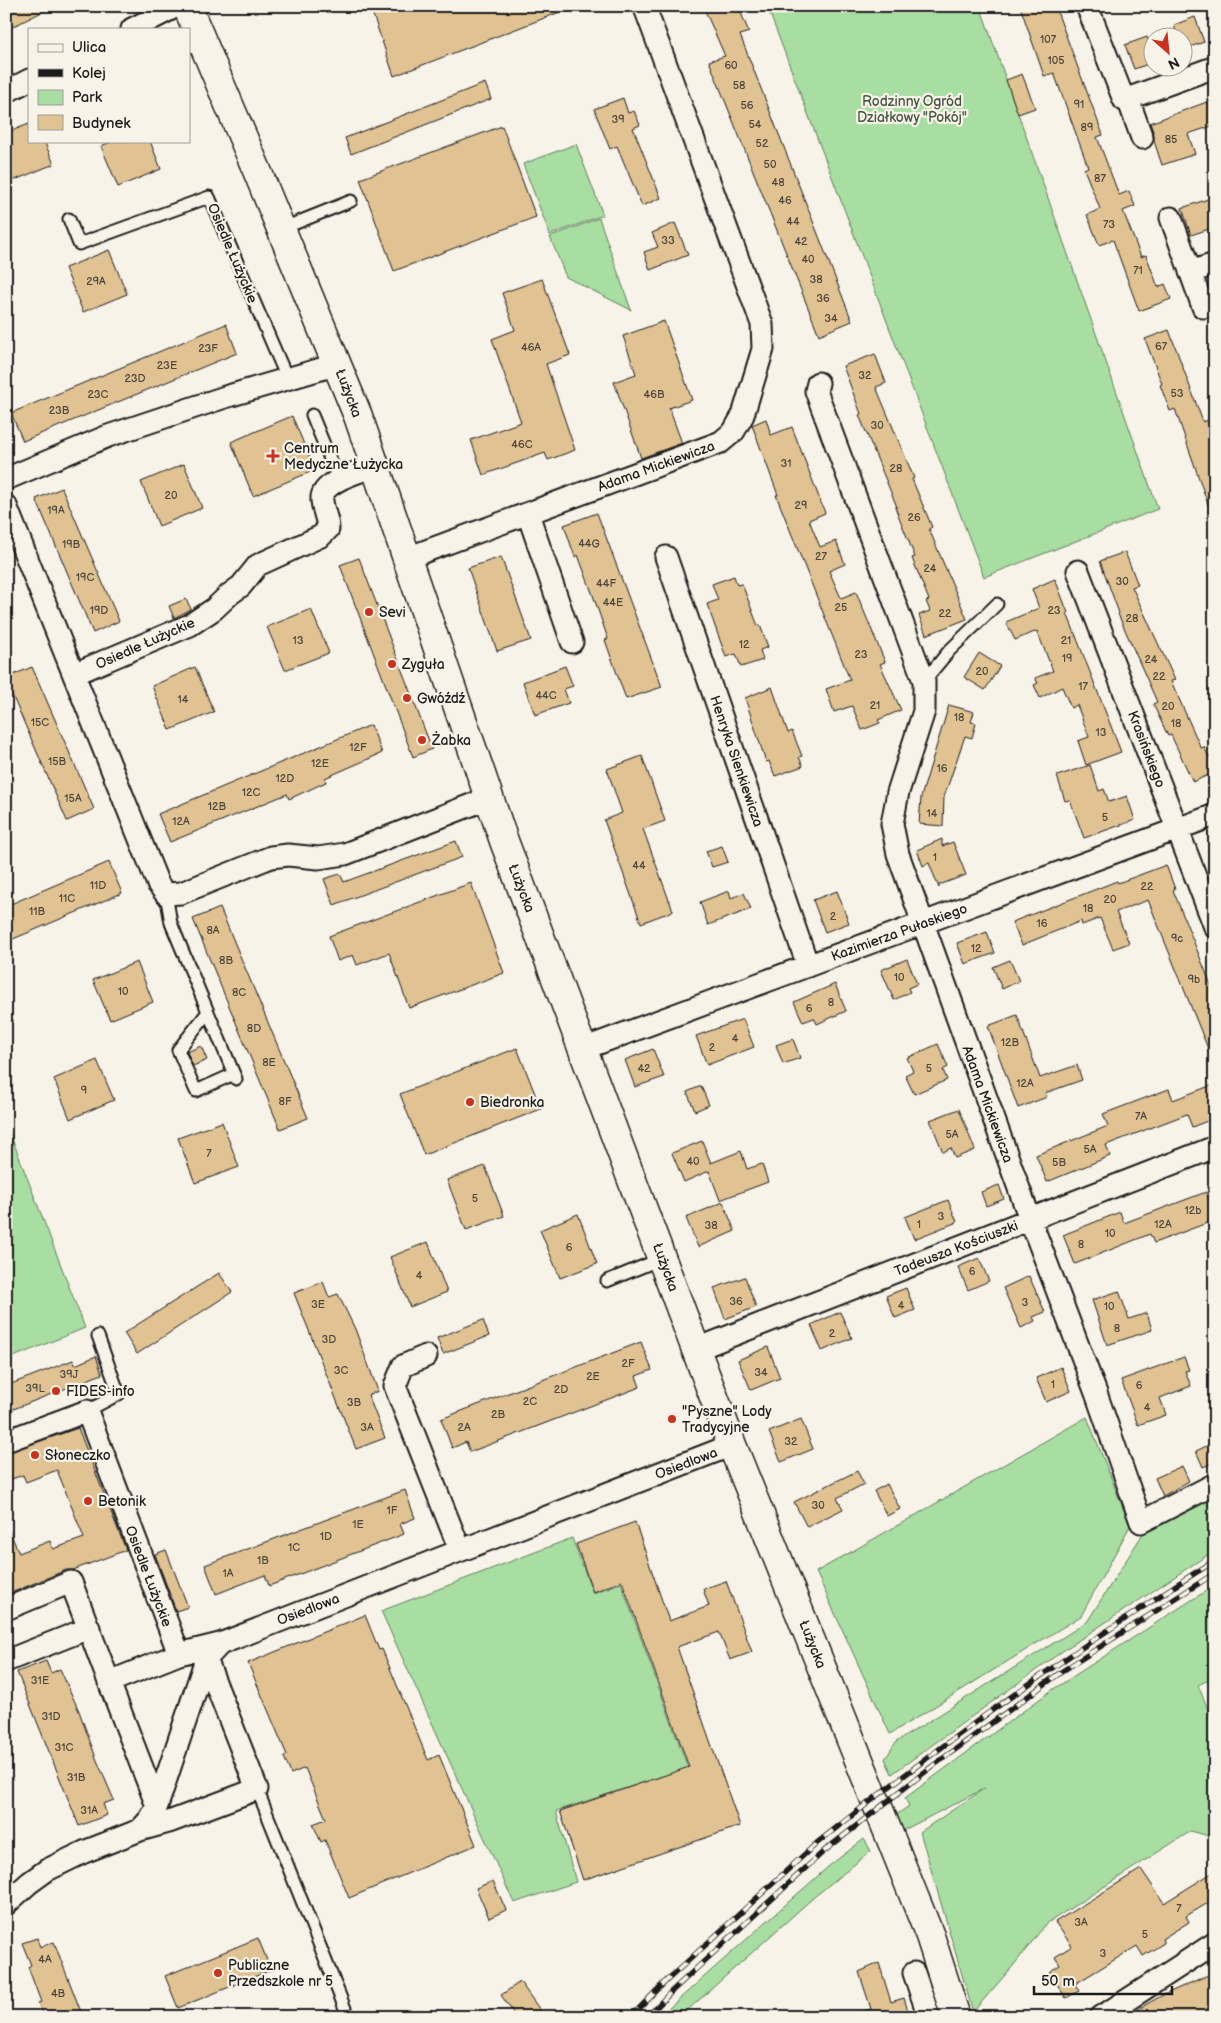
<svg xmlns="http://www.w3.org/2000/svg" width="1221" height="2023" viewBox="0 0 1221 2023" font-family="'Balsamiq Sans',sans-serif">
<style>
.green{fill:#a8dea1;stroke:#627d5e}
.building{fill:#e0c293;stroke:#1c1c1c}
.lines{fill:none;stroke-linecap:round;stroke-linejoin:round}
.lane-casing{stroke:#1c1c1c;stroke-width:15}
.street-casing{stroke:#1c1c1c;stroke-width:25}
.secondary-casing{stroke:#1c1c1c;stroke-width:31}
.lane{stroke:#f7f3e8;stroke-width:11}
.street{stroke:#f7f3e8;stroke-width:21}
.secondary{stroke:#f7f3e8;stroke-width:28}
.rail-casing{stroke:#1c1c1c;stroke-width:5.5}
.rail{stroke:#f7f3e8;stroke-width:4;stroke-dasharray:11;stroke-linecap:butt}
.poi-dot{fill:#c8321e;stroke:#f7f3e8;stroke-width:2}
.labels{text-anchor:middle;stroke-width:4.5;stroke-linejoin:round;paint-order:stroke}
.number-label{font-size:11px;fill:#4d463a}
.park-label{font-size:14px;fill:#465644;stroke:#f7f3e8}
.street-label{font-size:14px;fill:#1c1c1c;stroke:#f7f3e8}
.poi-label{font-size:14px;fill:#1c1c1c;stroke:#f7f3e8;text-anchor:start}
</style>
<rect width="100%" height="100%" fill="#f7f3e8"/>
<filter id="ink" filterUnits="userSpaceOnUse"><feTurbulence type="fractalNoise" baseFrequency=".02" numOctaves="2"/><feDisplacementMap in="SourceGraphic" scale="10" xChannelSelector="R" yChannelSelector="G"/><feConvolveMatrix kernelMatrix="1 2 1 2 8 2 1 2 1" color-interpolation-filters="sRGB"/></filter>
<g filter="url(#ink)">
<path class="green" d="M767,6H980L1158,509L984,577Z
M576,144L603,215L550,235L523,164Z
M599,218L631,310L566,277L550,237Z
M6,1123L85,1328L6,1360Z
M1087,1417L1130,1526L1081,1616L890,1734L816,1572Z
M1215,1493V1550L1064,1650L892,1774L885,1759L896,1742L1087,1622L1144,1532Z
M572,1538L593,1593L621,1583L688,1768L556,1811L576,1882L514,1903L381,1611Z
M1215,1585V1677L1198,1685L1215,1726V1836L1212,1837L1191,1831L1046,1924L1013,1966L973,2012L920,1832L985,1788L900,1832L892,1818L909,1806L905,1798L1052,1690Z
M864,1839L871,1851L814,1897L680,2017H659L829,1866Z"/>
<path class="building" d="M6,6H54L6,30Z
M370,6H573V7L394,76Z
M703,6H738L749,32L740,35L852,321L819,335L709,61L725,56Z
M1020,6H1055L1103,135L1097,137L1119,195L1129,191L1135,206L1123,211L1141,257L1146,255L1158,287L1165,284L1171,299L1139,311L1113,240L1099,245L1087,215L1100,209L1084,169L1088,167L1054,73L1044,76Z
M1195,17L1204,42L1184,49V38H1178L1174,25Z
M1147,37L1154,55V62L1134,69L1125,45Z
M1022,74L1035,108L1018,114L1006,80Z
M485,83L491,99L351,154L345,138Z
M623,98L628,113L634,111L640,125L633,128L661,198L642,206L617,146L610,149L594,109Z
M1215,99V125L1188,134L1195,154L1162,165L1154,141V134L1150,123Z
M29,124V141H44L54,164L10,182L6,173V133Z
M502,126L536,217L394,271L360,179Z
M113,141H150L161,169L118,187L101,146Z
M1211,198L1215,209V227L1191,235L1182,208Z
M675,223L688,255L650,270L644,252L658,247L652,233Z
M109,250L127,294L83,312L65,268Z
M542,279L570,355L546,364L575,450L548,460L545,453L483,475L471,440L521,422L492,339L515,330L502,293Z
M664,321L692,400L669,408L682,443L641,458L614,382L636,374L623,336Z
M226,324L237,353L23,441L11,413Z
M1169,330L1203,422L1208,420L1215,441V515L1212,516L1175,409L1170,411L1160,385L1162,384L1145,339Z
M875,354L886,383L876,387L914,478L912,479L932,527L929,529L967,619L926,635L919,615L930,611L926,601L929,600L912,558L915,557L895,507H897L859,415L861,414L843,366Z
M292,416L315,470L253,496L231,442Z
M766,419L771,435L792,427L825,513L809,520L820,547L836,541L845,564L829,571L841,598L856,592L885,662L880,664L901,710L878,720L880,723L862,730L852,706L834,712L826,689L850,680L776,495H778L752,425Z
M184,464L202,508L159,526L141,482Z
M62,488L119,621L93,633L36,499Z
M597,513L662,687L626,699L605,640L608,639L594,598L578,555L575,557L564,525Z
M1125,552L1138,585L1132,587L1175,680L1171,681L1201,748L1204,747L1209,757L1215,755V772L1193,782L1171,735L1168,736L1153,704L1157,702L1118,614L1119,613L1100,561Z
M501,557L531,640L497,651L468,568Z
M359,558L432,749L413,757L340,565Z
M734,576L737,585L742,584L758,626L760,625L768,647L760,650L763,660L741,667L736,654L726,657L707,604L718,600L712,584Z
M1055,579L1068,613H1067L1121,752L1086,765L1078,741L1089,737L1077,705L1071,708L1062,687L1040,698L1034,685L1038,683L1035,678L1053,671L1037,631L1015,640L1006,622L1039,608L1032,589Z
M186,599L191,609L174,618L169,606Z
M311,609L329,653L285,670L267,627Z
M979,653L1000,666L985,690L964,677Z
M565,666L573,686L564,689L569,703L535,715L523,682Z
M32,667L94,809L67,821L6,681V678Z
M195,667L214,712L170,730L152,686Z
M772,687L788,733L792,731L802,756L799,757L803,766L775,776L769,761L766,762L745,698Z
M949,705L974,712L971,722L976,723L972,738L965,736L944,797L943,826L919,824L921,797Z
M371,725L382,753L325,778L326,782L289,799L287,794L170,842L158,814Z
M642,756L665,821L643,829L673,911L641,923L604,820L622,813L607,769Z
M1090,765L1099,791L1104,789L1109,802L1127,796L1135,820L1084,838L1070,800L1065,801L1057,776Z
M942,839V846L953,842L966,875L939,885V888L929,863L923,866L917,850Z
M456,841L462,857L334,905L324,879L340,874L344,882Z
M722,846L728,862L712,867L706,851Z
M109,862L122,893L6,942V906Z
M1166,865L1175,889L1173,890L1215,995V1066L1148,900L1116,912L1129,943L1113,949L1100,918L1082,925L1081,921L1022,945L1012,922L1117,881L1118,883Z
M471,883L504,973L409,1008L389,953L357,965L353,955L338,961L329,936Z
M729,891L731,898L744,893L751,909L708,925L700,902Z
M837,891L849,923L825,932L813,900Z
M220,908L308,1118L280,1129L193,919Z
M987,932L995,953L965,964L957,943Z
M907,959L917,984L908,988L910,992L894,1000L881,970Z
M1010,960L1019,981L1002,989L993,967Z
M137,962L153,1002L110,1020L93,980Z
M835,984L846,1011L817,1024L814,1018L803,1022L794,1002Z
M1017,1015L1040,1078L1077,1065L1082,1080L1045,1093L1047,1097L1018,1108L988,1026Z
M743,1019L754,1047L707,1065L696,1036Z
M793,1039L800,1058L783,1064L776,1045Z
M938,1044L948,1067L943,1070L947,1080L914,1094L905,1075L913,1071L907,1058Z
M201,1046L207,1060L193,1066L187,1052Z
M517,1048L541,1109L424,1155L400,1094Z
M653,1049L664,1077L635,1087L625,1060Z
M97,1060L114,1100L70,1119L54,1079Z
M1215,1084V1118L1192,1127L1187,1114L1106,1145L1110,1156L1047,1182L1036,1155L1108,1126L1103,1114L1169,1089L1173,1100Z
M701,1086L709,1105L695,1111L687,1092Z
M959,1109L975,1150L955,1158L951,1148L943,1152L930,1120Z
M222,1122L239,1167L195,1183L178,1138Z
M702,1141L711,1163L741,1151L747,1169L762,1164L768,1182L720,1200L709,1171L684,1182L672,1153Z
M485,1166L504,1216L466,1230L447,1180Z
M999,1185L1004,1199L986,1206L981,1192Z
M1206,1192L1215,1215V1220L1154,1243L1150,1234L1075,1264L1063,1235L1120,1212L1124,1223Z
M948,1200L957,1222L914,1239L905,1217Z
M723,1202L735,1231L698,1247L686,1218Z
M578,1214L597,1264L560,1278L540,1230Z
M428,1242L447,1292L410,1307L390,1257Z
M979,1258L989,1281L968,1290L958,1267Z
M219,1273L232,1292L137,1354L124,1333Z
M1029,1276L1045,1312L1033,1317L1035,1321L1021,1328L1003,1288Z
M745,1277L756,1307L725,1319L714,1288Z
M323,1282L329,1297L338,1294L355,1329L378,1391L368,1395L385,1438L356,1449L294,1293Z
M906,1288L915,1310L895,1318L886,1296Z
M1119,1291L1129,1319L1147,1313L1152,1330L1107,1345L1092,1300Z
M840,1312L852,1338L822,1351L811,1325Z
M483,1320L489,1336L443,1354L437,1338Z
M641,1342L652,1370L636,1376L640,1387L470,1452L466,1442L452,1448L441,1419Z
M768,1347L780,1378L751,1390L738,1360Z
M96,1356L102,1374L6,1412V1386L73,1360L75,1365Z
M1184,1357L1189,1370L1185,1371L1191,1386L1160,1398L1166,1415L1138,1425L1121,1380Z
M1061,1367L1071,1391L1046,1402L1036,1378Z
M801,1419L813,1449L781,1462L769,1432Z
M78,1428L126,1550L73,1570H66L6,1595V1523L19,1553L50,1541L53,1549L84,1538L57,1470L26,1482L23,1475L6,1481V1453Z
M1215,1442V1462L1203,1467L1196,1451Z
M1182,1466L1189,1481L1163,1496L1155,1478Z
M857,1471L864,1484L837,1498L843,1509L807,1527L794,1502Z
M887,1484L900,1509L887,1516L874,1491Z
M405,1490L415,1518L400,1524L404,1534L269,1586L265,1575L216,1594L205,1565Z
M635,1522L669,1621L709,1606L703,1589L726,1581L752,1652L730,1660L719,1632L677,1647L740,1826L583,1880L560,1811L689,1767L622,1581L593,1592L576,1544Z
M166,1550L188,1607L176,1611L155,1554Z
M365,1615L379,1650L382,1649L428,1760L439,1755L476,1845L349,1898L325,1840L321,1842L313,1824L326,1819L305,1768L291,1774L284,1757L287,1755L248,1663Z
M46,1661L51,1673L60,1669L79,1711L96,1758L114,1800L103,1804L107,1815L79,1826L17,1672Z
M1141,1869L1164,1903L1215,1871V1899L1186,1916L1189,1922L1162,1939L1164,1943L1143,1956L1137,1946L1075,1984L1079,1991L1066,1998L1049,1972L1060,1965L1055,1957L1072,1946L1055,1922Z
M493,1881L506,1910L489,1918L476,1888Z
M37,1938L40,1947L54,1942L83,2017H44L38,2003L41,2002L28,1967L31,1965L22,1943Z
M258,1938L271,1970L178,2008L165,1976Z
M879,1963L891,2002L904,1998L910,2017H856L855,2014L871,2009L859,1972Z
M1215,1972V2017H1124L1161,1996Z
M520,1982L545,2017H516L501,1995Z"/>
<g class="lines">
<g class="lane-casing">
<path id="lane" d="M69,219L79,244L209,197L287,378
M281,229L351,201
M312,415L339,481
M924,681L949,651L997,604
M166,894L171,923L236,1079
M208,1012L178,1050L196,1091L234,1074
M607,1281L663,1258
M87,1411L119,1394L98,1336
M257,1789L346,2011L340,2017"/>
</g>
<g class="street-casing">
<path id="street" d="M1087,6L1124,100L1215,67
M132,29L177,6
M6,92L29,80
M1128,99L1142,138
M1171,218L1203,307
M1190,272L1215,264
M818,383L816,391L924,681V711L898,792L892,824L898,854L1030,1219L1096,1393L1141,1522L1215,1484
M6,479L108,436L225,397L338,364
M6,506L158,884L166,894L181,893L271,857L288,855L318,858L345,854L489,798
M528,514L572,642
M666,557L808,966
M407,558L721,442L734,431L743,415L763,349L762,324L645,8L648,6
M1078,571L1215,927
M74,674L190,625L214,609L230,594L241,586L258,565L321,536L328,529C328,518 321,507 322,497C324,481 363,470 376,466
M583,1049L1215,815
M697,1349L1215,1147
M426,1356L403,1366L395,1386L460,1550
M6,1441L87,1411L179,1654
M6,1609L71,1582L109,1682
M6,1661L89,1628
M157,1806L109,1682L179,1654L220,1644
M140,1830L169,1822L257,1789L206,1659
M6,1904L29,1883L47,1870L84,1852L140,1830L150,1819L157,1806L206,1659L220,1644L732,1445
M914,1973L929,2017
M1101,2017L1215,1943"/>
</g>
<g class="secondary-casing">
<path id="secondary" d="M187,6L256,168L358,416L504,841L732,1445L930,1936L956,2017"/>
</g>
<use href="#lane" class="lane"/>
<use href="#street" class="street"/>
<use href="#secondary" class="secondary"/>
<g class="rail-casing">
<path id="rail" d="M631,2017L665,1982L817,1843C913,1767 1011,1694 1113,1627C1147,1605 1180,1581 1215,1561
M647,2017L673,1990L823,1852L930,1768L1064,1670L1215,1573"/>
</g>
<use href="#rail" class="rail"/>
</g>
</g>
<g class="poi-dot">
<path d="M270.5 448.5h5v5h5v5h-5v5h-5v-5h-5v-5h5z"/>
<circle cx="369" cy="612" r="5"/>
<circle cx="392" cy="664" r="5"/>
<circle cx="407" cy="698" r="5"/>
<circle cx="422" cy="740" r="5"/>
<circle cx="470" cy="1102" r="5"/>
<circle cx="56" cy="1391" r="5"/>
<circle cx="672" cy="1419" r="5"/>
<circle cx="35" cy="1455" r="5"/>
<circle cx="88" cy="1501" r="5"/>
<circle cx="218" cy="1973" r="5"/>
</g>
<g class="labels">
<g class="number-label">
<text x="1048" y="43">107</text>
<text x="1056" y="64">105</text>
<text x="731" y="69">60</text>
<text x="739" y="89">58</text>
<text x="1079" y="108">91</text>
<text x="747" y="109">56</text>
<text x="618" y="123">39</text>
<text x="755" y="128">54</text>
<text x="1087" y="131">89</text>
<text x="1171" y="143">85</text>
<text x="762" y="147">52</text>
<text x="770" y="168">50</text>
<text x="1100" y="182">87</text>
<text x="778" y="186">48</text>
<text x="785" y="204">46</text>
<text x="793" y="225">44</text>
<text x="1109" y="228">73</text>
<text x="668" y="244">33</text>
<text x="801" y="245">42</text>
<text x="808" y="263">40</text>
<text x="1138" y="274">71</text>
<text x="816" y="283">38</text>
<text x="96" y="285">29A</text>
<text x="823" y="302">36</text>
<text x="831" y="322">34</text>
<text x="1161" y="350">67</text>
<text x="531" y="351">46A</text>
<text x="208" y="352">23F</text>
<text x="167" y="369">23E</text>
<text x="865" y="379">32</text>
<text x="135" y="382">23D</text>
<text x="1177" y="397">53</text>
<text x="98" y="398">23C</text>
<text x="654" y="398">46B</text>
<text x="59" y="414">23B</text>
<text x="877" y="429">30</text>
<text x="522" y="448">46C</text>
<text x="786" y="467">31</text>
<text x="896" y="472">28</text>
<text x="171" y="499">20</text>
<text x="801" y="509">29</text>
<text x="56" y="514">19A</text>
<text x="914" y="521">26</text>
<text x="589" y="547">44G</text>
<text x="71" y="548">19B</text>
<text x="821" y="560">27</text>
<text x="930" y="572">24</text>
<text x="85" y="581">19C</text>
<text x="1122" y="585">30</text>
<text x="606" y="587">44F</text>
<text x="613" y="606">44E</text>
<text x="841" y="611">25</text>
<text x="99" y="614">19D</text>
<text x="1054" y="614">23</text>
<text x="945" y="617">22</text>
<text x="1132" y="622">28</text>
<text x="298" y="644">13</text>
<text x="1066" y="644">21</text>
<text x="744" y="648">12</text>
<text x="861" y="658">23</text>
<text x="1067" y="662">19</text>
<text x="1151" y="663">24</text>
<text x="982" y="675">20</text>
<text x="1159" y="680">22</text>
<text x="1083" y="690">17</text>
<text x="546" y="699">44C</text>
<text x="183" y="703">14</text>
<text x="875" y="709">21</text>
<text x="1168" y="710">20</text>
<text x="959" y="721">18</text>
<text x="40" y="726">15C</text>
<text x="1176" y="727">18</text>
<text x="1101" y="736">13</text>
<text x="358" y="751">12F</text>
<text x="57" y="765">15B</text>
<text x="320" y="767">12E</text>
<text x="942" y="772">16</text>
<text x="285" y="782">12D</text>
<text x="251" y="796">12C</text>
<text x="73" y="802">15A</text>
<text x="217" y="810">12B</text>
<text x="932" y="817">14</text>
<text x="1105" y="821">5</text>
<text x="181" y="825">12A</text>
<text x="935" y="861">1</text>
<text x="639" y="869">44</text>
<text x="98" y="889">11D</text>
<text x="1147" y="890">22</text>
<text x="67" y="902">11C</text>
<text x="1110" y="903">20</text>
<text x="1088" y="912">18</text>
<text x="37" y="915">11B</text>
<text x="833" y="920">2</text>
<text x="1042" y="927">16</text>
<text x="213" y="934">8A</text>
<text x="1177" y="942">9c</text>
<text x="976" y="952">12</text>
<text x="226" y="964">8B</text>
<text x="899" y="981">10</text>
<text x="1194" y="983">9b</text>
<text x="123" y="995">10</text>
<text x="239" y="996">8C</text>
<text x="831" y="1006">8</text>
<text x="809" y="1012">6</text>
<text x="254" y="1032">8D</text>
<text x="735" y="1042">4</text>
<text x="1010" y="1046">12B</text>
<text x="712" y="1051">2</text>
<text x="269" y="1066">8E</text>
<text x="644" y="1072">42</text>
<text x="929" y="1072">5</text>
<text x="1025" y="1087">12A</text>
<text x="84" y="1094">9</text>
<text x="285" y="1105">8F</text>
<text x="1141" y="1120">7A</text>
<text x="952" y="1138">5A</text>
<text x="1090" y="1153">5A</text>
<text x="209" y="1157">7</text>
<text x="693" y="1165">40</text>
<text x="1059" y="1166">5B</text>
<text x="475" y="1202">5</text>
<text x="1193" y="1214">12b</text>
<text x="941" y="1220">3</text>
<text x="919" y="1228">1</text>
<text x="1163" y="1228">12A</text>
<text x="711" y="1229">38</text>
<text x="1110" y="1237">10</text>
<text x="1081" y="1248">8</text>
<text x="569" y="1251">6</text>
<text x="972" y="1275">6</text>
<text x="419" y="1279">4</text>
<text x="736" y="1305">36</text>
<text x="1025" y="1306">3</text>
<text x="318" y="1308">3E</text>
<text x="901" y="1309">4</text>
<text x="1109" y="1310">10</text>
<text x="1117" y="1332">8</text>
<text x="832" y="1337">2</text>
<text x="329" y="1343">3D</text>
<text x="628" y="1367">2F</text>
<text x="341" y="1374">3C</text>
<text x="761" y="1376">34</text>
<text x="69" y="1378">39J</text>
<text x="593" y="1380">2E</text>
<text x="1053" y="1388">1</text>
<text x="1139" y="1389">6</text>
<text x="35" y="1392">39L</text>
<text x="561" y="1393">2D</text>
<text x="530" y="1405">2C</text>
<text x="354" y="1406">3B</text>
<text x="1147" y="1411">4</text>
<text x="498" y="1418">2B</text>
<text x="367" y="1431">3A</text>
<text x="464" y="1431">2A</text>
<text x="791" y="1445">32</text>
<text x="818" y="1509">30</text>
<text x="392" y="1514">1F</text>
<text x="358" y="1528">1E</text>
<text x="326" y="1540">1D</text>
<text x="294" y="1551">1C</text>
<text x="263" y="1564">1B</text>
<text x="228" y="1577">1A</text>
<text x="40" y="1684">31E</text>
<text x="51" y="1720">31D</text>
<text x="64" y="1751">31C</text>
<text x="76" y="1781">31B</text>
<text x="89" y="1814">31A</text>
<text x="1179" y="1912">7</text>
<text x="1081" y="1926">3A</text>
<text x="1145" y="1938">5</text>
<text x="1103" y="1957">3</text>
<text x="45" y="1963">4A</text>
<text x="58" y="1997">4B</text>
</g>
<g class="park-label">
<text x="912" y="106">Rodzinny Ogród<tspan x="912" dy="16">Działkowy "Pokój"</tspan></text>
</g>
<g class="street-label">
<text transform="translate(233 253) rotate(67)" y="5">Osiedle Łużyckie</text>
<text transform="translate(349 393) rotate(69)" y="5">Łużycka</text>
<text transform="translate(656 466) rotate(-20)" y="5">Adama Mickiewicza</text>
<text transform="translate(145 643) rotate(-24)" y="5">Osiedle Łużyckie</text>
<text transform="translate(1147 749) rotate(69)" y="5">Krasińskiego</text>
<text transform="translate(737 761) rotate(71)" y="5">Henryka Sienkiewicza</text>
<text transform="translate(522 888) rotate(69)" y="5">Łużycka</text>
<text transform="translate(899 932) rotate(-20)" y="5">Kazimierza Pułaskiego</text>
<text transform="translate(988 1104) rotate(70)" y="5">Adama Mickiewicza</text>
<text transform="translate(956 1248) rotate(-21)" y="5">Tadeusza Kościuszki</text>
<text transform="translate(666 1267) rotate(70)" y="5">Łużycka</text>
<text transform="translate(686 1463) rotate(-21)" y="5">Osiedlowa</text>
<text transform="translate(149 1576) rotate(69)" y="5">Osiedle Łużyckie</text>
<text transform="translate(308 1609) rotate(-21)" y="5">Osiedlowa</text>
<text transform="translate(813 1644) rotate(68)" y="5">Łużycka</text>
</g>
<g class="poi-label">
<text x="284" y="453">Centrum<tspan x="284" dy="16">Medyczne Łużycka</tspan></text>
<text x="379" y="617">Sevi</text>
<text x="402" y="669">Zyguła</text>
<text x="417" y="703">Gwóźdź</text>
<text x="432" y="745">Żabka</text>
<text x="480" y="1107">Biedronka</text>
<text x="66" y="1396">FIDES-info</text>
<text x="682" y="1416">"Pyszne" Lody<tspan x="682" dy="16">Tradycyjne</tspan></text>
<text x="45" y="1460">Słoneczko</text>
<text x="98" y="1506">Betonik</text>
<text x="228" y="1970">Publiczne<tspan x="228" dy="16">Przedszkole nr 5</tspan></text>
</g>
</g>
<rect width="1221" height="2023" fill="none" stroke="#f7f3e8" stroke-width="25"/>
<rect x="12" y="12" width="1196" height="1998" fill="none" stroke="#1c1c1c" stroke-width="2" filter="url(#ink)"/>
<rect x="28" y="28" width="162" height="115" fill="#f7f3e8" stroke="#9f9d96"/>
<rect x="38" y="44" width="25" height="8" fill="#f7f3e8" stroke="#9f9d96"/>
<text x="72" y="52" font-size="15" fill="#1c1c1c">Ulica</text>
<rect x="38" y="69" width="25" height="8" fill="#1c1c1c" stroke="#9f9d96"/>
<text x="72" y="78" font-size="15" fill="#1c1c1c">Kolej</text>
<rect x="38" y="90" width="25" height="15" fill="#a8dea1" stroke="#9f9d96"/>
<text x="72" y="102" font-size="15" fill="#1c1c1c">Park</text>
<rect x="38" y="115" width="25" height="15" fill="#e0c293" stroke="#9f9d96"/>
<text x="72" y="128" font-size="15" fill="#1c1c1c">Budynek</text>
<g transform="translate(1168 52) rotate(153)"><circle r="24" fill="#f7f3e8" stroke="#9f9d96"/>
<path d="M0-4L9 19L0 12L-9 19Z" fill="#c8321e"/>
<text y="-8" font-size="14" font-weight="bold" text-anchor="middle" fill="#1c1c1c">N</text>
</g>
<path d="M1034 1986v8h138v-8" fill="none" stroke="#1c1c1c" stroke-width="2.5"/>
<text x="1041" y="1986" font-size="15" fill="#1c1c1c" stroke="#f7f3e8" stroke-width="4" paint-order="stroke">50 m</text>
</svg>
